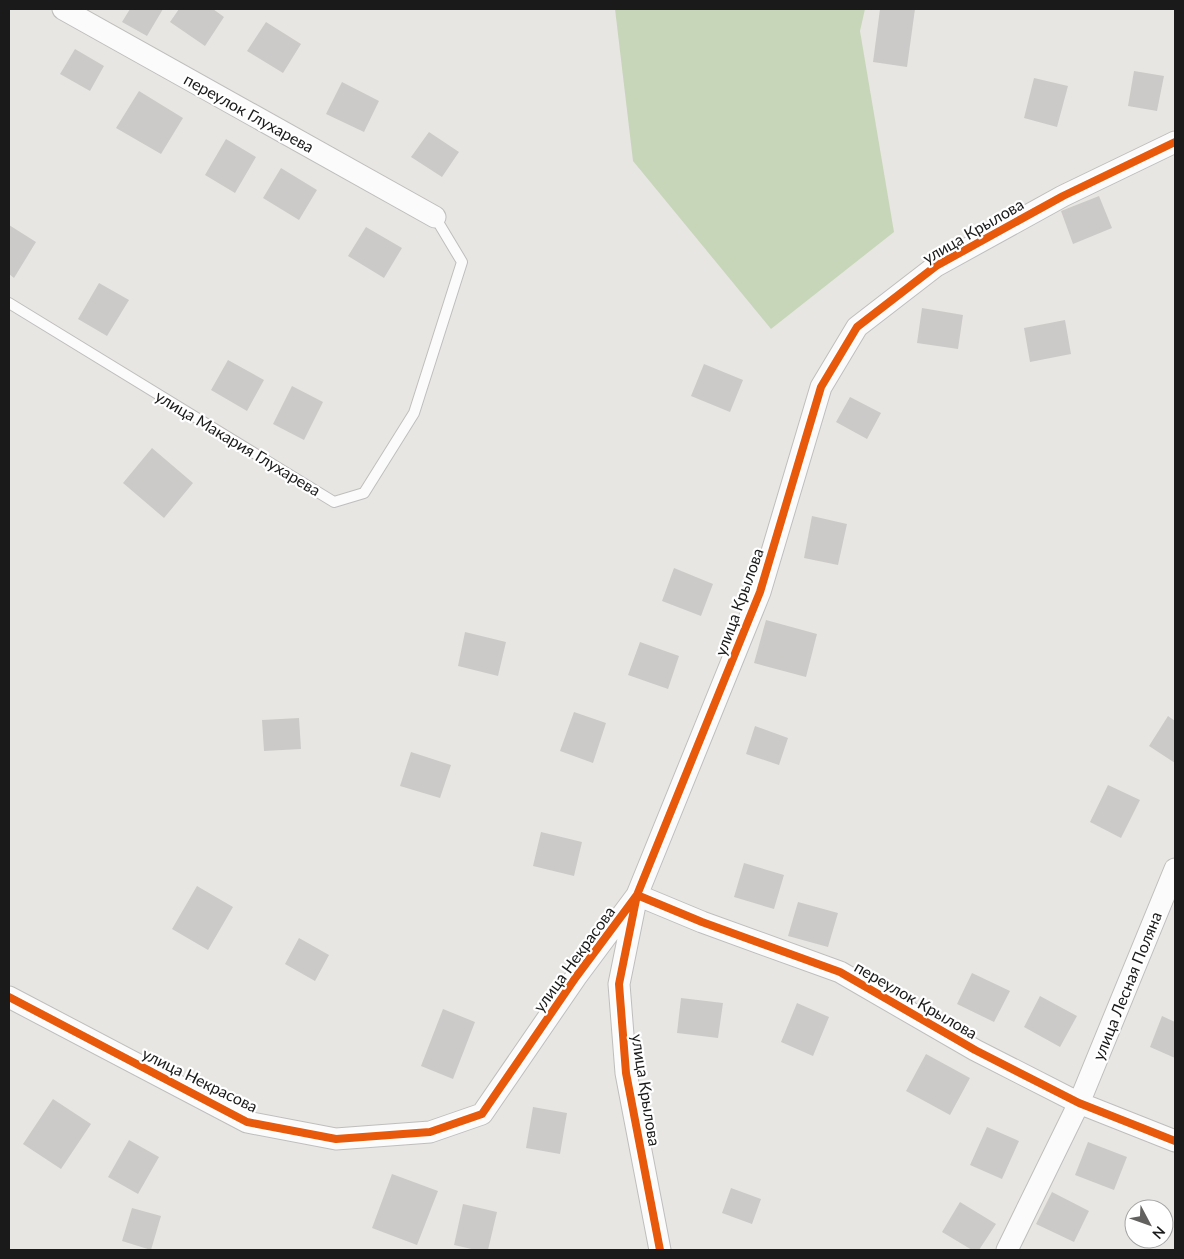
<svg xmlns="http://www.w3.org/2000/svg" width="1184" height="1259" viewBox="0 0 1184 1259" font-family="Lato,sans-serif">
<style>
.forest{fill:#c7d6b9}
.building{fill:#cccac8}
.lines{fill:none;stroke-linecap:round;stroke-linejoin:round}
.service-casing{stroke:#bfbebd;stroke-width:12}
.minor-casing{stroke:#bfbebd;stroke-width:23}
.service{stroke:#fcfbfb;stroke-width:10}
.minor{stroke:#fcfbfb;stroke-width:21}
.cycleway-casing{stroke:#fff;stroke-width:11}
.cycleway{stroke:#e8590c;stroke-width:8}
.labels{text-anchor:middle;stroke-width:4.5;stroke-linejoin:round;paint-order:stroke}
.street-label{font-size:16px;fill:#1a1a1a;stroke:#fff}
</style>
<rect width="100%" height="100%" fill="#e8e6e3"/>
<path class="forest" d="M615,9H865L860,31L894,232L771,329L633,161Z"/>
<path class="building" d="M130,9H163L147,36L122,22Z
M179,9H213L224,17L205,46L170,22Z
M880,9H915L907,67L873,62Z
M266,22L301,44L283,73L247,51Z
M75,49L104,66L90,91L60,74Z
M1134,71L1164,76L1157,111L1128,106Z
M1034,78L1068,86L1057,127L1024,118Z
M342,82L379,101L364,132L326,114Z
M139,91L183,118L161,154L116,128Z
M429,132L459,152L442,177L411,157Z
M226,139L256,157L235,193L205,175Z
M281,168L317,190L299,220L263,198Z
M1099,196L1112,228L1073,244L1061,211Z
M9,225L36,242L14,278L9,274Z
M366,227L402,248L384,278L348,256Z
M99,283L129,300L107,336L78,319Z
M922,308L963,315L958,349L917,343Z
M1065,320L1071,354L1030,362L1024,328Z
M228,360L264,380L247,411L211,390Z
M704,364L743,380L730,412L691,396Z
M292,386L323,402L304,440L273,424Z
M850,397L881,413L867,439L836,422Z
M152,448L193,483L164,518L123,483Z
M812,516L847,524L838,565L804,558Z
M674,568L713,584L701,616L662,601Z
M766,620L817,634L806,677L754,663Z
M465,632L506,642L498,676L458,666Z
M640,642L679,656L668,689L628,675Z
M574,712L606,723L593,763L560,751Z
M1168,716L1175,721V763L1149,746Z
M299,718L301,749L264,751L262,720Z
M755,726L788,738L779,765L746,754Z
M411,752L451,765L440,798L400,786Z
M1108,785L1140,800L1121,838L1090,822Z
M541,832L582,842L574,876L533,866Z
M744,863L784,875L774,909L734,897Z
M197,886L233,907L208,950L172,929Z
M798,902L838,913L828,947L788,936Z
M299,938L329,955L315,981L285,964Z
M972,973L1010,991L994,1022L957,1004Z
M1040,996L1077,1016L1060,1047L1024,1027Z
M681,998L723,1003L718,1038L677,1033Z
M797,1003L829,1017L813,1056L781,1042Z
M443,1009L475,1022L453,1079L421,1066Z
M1162,1016L1175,1022V1058L1150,1047Z
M926,1054L970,1078L950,1115L906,1091Z
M53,1099L91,1124L61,1169L23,1144Z
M533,1107L567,1113L560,1154L526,1148Z
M987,1127L1019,1141L1002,1179L970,1165Z
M129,1140L159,1157L138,1194L108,1177Z
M1088,1142L1127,1157L1114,1190L1075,1175Z
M392,1174L438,1191L417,1245L372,1228Z
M731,1188L761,1199L752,1224L722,1213Z
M1052,1192L1089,1211L1074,1242L1036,1224Z
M960,1202L996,1224L979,1250H972L942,1232Z
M463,1204L497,1212L488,1250H476L454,1245Z
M132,1208L161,1216L151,1250L122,1241Z"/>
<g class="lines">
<g class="service-casing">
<path id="service" d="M9,303L334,502L364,493L414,413L462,262L435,217"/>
</g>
<g class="minor-casing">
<path id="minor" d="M63,9L435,217
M9,997L247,1122L336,1139L430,1132L482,1114L576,977L637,895L702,922L840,972L975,1050L1079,1103L1175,1141
M660,1250L626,1073L619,984L637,895L760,592L821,387L857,327L936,266L1063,196L1175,142
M1007,1250L1079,1103L1175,869"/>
</g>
<use href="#service" class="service"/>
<use href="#minor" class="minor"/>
<g class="cycleway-casing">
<path id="cycleway" d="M9,997L247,1122L336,1139L430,1132L482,1114L576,977L637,895L702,922L840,972L975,1050L1079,1103L1175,1141
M660,1250L626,1073L619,984L637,895L760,592L821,387L857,327L936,266L1063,196L1175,142"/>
</g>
<use href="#cycleway" class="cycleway"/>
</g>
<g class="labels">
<g class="street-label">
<text transform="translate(249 113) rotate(29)" y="6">переулок Глухарева</text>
<text transform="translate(973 231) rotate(-30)" y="6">улица Крылова</text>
<text transform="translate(238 443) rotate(31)" y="6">улица Макария Глухарева</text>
<text transform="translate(739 602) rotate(-70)" y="6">улица Крылова</text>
<text transform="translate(574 959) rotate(-54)" y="6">улица Некрасова</text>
<text transform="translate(1127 986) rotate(-68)" y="6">улица Лесная Поляна</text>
<text transform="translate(916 1000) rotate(30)" y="6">переулок Крылова</text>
<text transform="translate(200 1080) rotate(26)" y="6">улица Некрасова</text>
<text transform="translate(646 1090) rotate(81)" y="6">улица Крылова</text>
</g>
</g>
<rect width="1184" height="1259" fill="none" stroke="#1a1a1a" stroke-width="20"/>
<g transform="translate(1149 1224) rotate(131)"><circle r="24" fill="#ffffff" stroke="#a3a3a3"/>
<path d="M0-4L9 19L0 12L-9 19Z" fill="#626160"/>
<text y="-8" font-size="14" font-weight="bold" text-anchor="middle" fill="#1a1a1a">N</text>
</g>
</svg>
